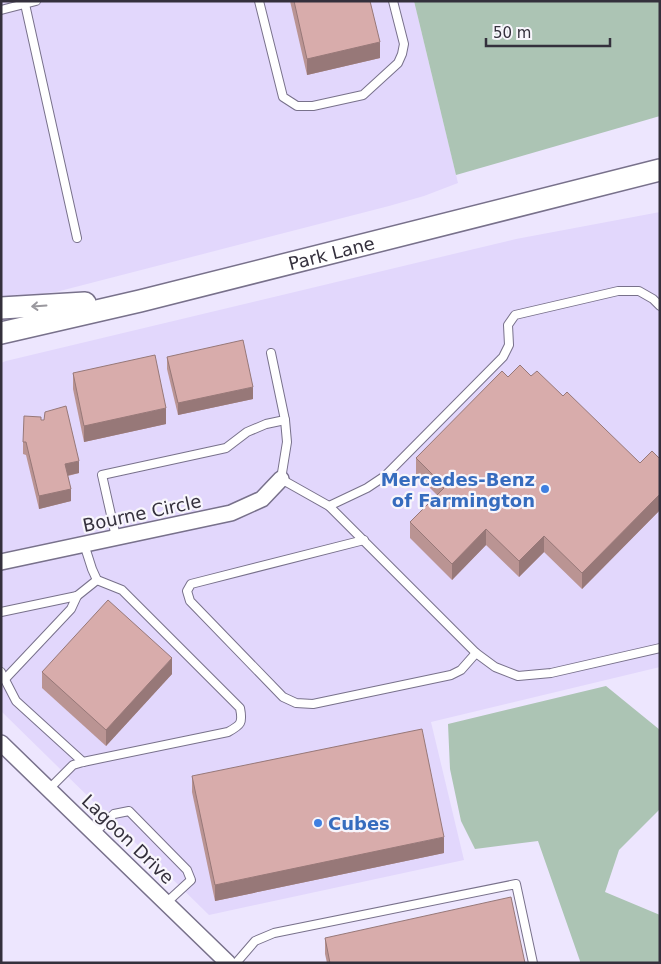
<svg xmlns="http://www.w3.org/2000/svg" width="661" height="964" viewBox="0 0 661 964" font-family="'DejaVu Sans',sans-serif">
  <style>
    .built { fill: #e2d7fc }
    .green { fill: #acc4b4 }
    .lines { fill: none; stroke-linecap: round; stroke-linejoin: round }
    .lane-casing { stroke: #78718b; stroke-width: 10 }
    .street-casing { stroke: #78718b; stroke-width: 18 }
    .secondary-casing { stroke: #78718b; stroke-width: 24 }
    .lane { stroke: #fff; stroke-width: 8 }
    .street { stroke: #fff; stroke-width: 15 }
    .secondary { stroke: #fff; stroke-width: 21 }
    .wall { fill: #ba9493 }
    .shaded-wall { fill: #977878 }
    .building { fill: #d8acab; stroke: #977878 }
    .oneway { stroke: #9a989e }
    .shop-dot { fill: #3f7fe0; stroke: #f8f6fc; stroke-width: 2 }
    .labels { text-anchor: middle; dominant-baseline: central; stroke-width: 4.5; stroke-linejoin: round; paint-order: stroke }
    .street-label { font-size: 18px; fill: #34303c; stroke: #f8f6fc }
    .shop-label { font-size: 18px; font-weight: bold; fill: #366cbe; stroke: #f8f6fc; text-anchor: end }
  </style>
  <rect width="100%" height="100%" fill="#ede6fe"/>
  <g class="built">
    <polygon points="1,1 414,1 458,183 424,196 389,206 56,292 23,296 1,296"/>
    <polygon points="660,212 660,667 431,722 464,860 209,915 1,711 1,363 6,361 516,239"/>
  </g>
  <g class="green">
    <polygon points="414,1 660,1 660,116 456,175"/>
    <polygon points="606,686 660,730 660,809 619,850 605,892 660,915 660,963 580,963 580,961 538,841 475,849 461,821 450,769 448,724"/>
  </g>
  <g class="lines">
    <defs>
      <g id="lane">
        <polyline points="259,1 283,97 297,106 313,106 363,95 398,63 402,54 404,44 393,1"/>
        <polyline points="25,4 77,238"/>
        <polyline points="1,10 36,1"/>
        <polyline points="271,353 285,420 287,442 281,479 329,506 476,653 495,667 518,676 551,673 660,648"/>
        <polyline points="329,506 367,488 385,476 503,357 509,345 508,325 515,315 618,291 639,291 653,299 660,306"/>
        <polyline points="116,537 102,475 226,448 247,432 266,424 285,420"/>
        <polyline points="364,540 191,584 187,591 190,601 283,697 296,703 313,704 451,675 461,670 476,653"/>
        <polyline points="1,612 77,596 97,580"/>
        <polyline points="1,672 16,701 83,762"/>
        <polyline points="5,679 71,609 77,596"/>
        <path d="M49,789L73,765L83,762L228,732C241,725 243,723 240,708L122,590L97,580L92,569L84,544"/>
        <polyline points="94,833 114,814 129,811 187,870 191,880 166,903"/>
        <polyline points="236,963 255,941 274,933 516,884 533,963"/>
      </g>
      <g id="street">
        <polyline points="1,562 231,513 262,499 281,479"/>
        <polyline points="1,743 228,963"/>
      </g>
      <g id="secondary">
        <polyline points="1,308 85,303"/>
        <path id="s1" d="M1,333L140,301L660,170"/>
      </g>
    </defs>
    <use href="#lane" class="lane-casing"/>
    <use href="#street" class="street-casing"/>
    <use href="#secondary" class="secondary-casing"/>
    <use href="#lane" class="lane"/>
    <use href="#street" class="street"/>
    <use href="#secondary" class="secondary"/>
  </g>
  <g class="wall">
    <polygon points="290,1 370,1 380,58 307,75"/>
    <polygon points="167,357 253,399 178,415 167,369"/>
    <polygon points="73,373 166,424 84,442 73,389"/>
    <polygon points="531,376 563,396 640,463 660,459 660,510 582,589 544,552 519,577 486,545 452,580 410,538 410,522 437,495 416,474 416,458 508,377"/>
    <polygon points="41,420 79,473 68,476 71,501 39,509 26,455 23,454 23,442"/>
    <polygon points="42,672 172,674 106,746 42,688"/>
    <polygon points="192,776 444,853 215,901 192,792"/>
    <polygon points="325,938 525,963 327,963 325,954"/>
  </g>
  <g class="shaded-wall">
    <polygon points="380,42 380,58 307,75 307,59"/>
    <polygon points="253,387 253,399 178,415 178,403"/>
    <polygon points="166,408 166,424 84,442 84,426"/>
    <polygon points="79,461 79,473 65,476 65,464"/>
    <polygon points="71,489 71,501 39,509 39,496"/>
    <polygon points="660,494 660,510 582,589 582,573"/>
    <polygon points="486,529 486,545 452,580 452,564"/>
    <polygon points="544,536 544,552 519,577 519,561"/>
    <polygon points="172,658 172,674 106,746 106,730"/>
    <polygon points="444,837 444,853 215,901 215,885"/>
  </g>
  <g class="building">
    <polygon points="294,1 370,1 380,42 307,59"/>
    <polygon points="243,340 253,387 178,403 167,357"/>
    <polygon points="155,355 166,408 84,426 73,373"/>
    <polygon points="520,365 531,376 537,371 563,396 567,392 640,463 652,451 660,459 660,494 582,573 544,536 519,561 486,529 452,564 410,522 444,488 439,484 441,483 416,458 502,371 508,377"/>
    <polygon points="66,406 79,461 65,464 71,489 39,496 26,442 23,442 24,416 41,417 41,420 44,420 45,412"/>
    <polygon points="108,600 172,658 106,730 42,672"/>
    <polygon points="422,729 444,837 215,885 192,776"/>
    <polygon points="511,897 525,963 330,963 325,938"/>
  </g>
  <defs><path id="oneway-shaft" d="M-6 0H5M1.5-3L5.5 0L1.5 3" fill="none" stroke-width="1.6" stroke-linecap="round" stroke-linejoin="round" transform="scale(1.25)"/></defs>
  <use class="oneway" href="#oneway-shaft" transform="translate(39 306) rotate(176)"/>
  <g class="shop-dot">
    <circle cx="545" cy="489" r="5"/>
    <circle cx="318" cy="823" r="5"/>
  </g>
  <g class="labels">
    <g class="street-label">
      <text stroke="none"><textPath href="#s1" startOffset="340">Park Lane</textPath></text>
      <text transform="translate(142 513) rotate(-12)">Bourne Circle</text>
      <text transform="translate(128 839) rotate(44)">Lagoon Drive</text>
    </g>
    <g class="shop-label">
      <text x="535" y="479">Mercedes-Benz<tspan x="535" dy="21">of Farmington</tspan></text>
      <text x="328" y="823" text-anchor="start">Cubes</text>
    </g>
  </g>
  <rect width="661" height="964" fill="none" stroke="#34303c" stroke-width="5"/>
  <path d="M486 38v8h124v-8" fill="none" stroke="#34303c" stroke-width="2.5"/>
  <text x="493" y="38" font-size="15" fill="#34303c" stroke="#f8f6fc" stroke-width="4" paint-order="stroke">50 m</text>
</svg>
